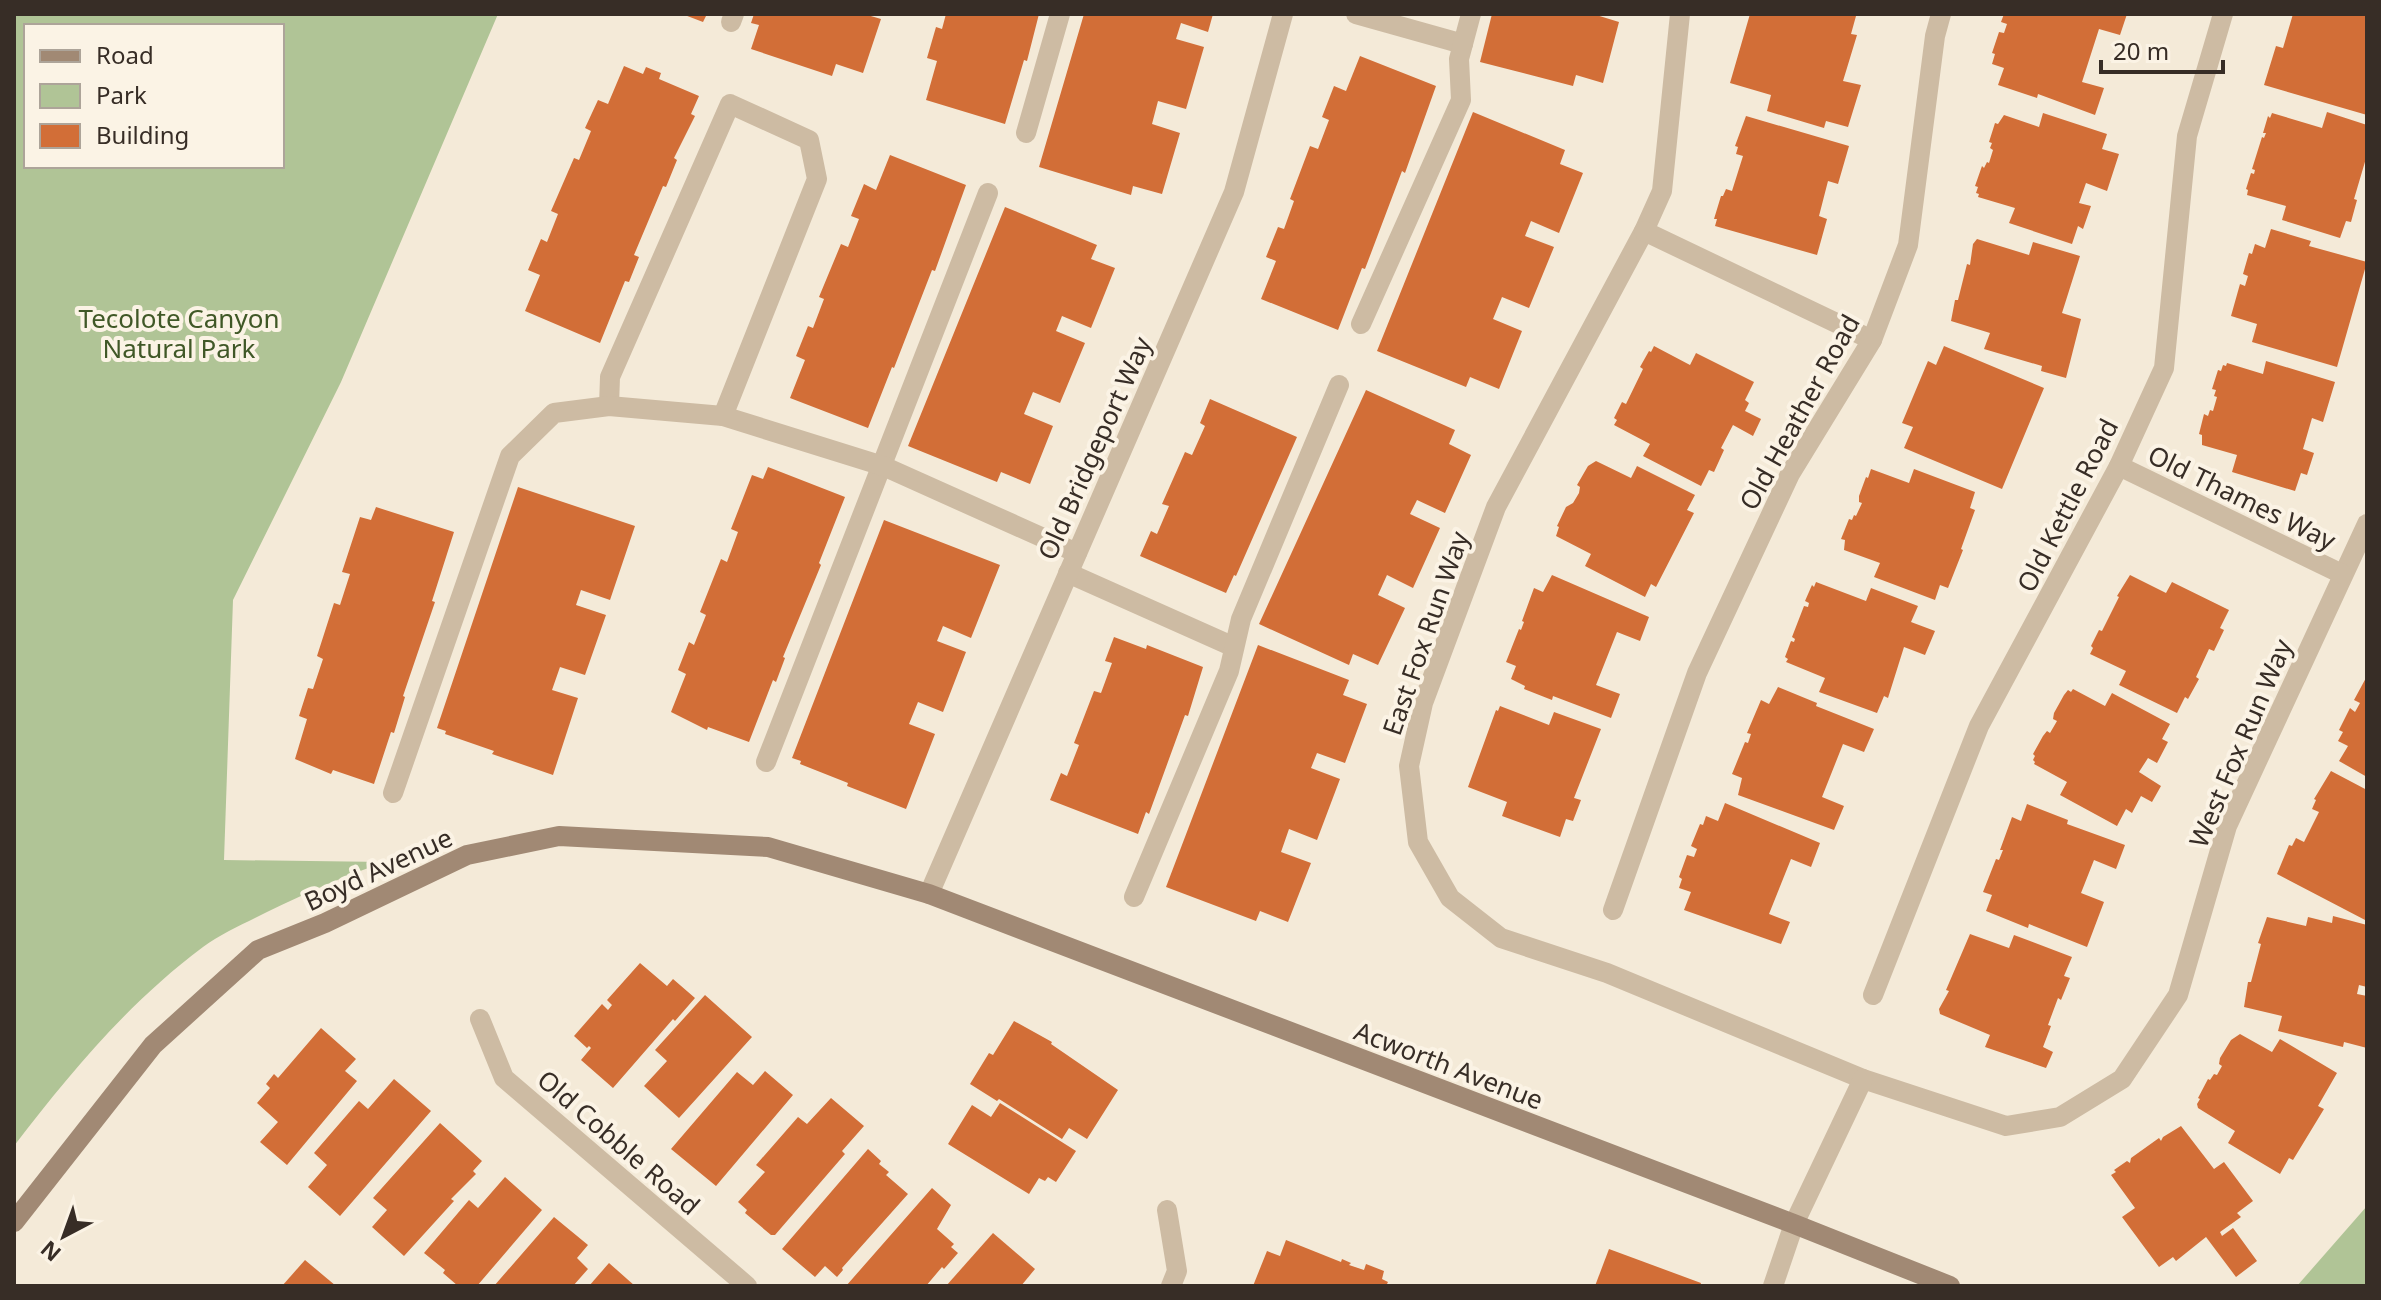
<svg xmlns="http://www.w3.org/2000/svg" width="2381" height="1300" viewBox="0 0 2381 1300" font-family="'Noto Sans',sans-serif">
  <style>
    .green { fill: #b0c496; fill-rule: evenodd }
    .building { fill: #d26e37 }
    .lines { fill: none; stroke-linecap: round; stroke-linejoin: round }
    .lane { stroke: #cdbba3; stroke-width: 20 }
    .street { stroke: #cdbba3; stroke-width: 20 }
    .secondary { stroke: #a18974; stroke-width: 20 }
    .labels { text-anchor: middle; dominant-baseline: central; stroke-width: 8; stroke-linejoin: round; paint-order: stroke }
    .park-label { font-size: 26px; fill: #405827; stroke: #fbf3e5 }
    .street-label { font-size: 26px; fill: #372d26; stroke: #fbf3e5 }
  </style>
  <rect width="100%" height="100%" fill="#f4ead8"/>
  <g class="green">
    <path d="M14,14H498L341,382L233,600L224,860L385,862C344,876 306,893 267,912C245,923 222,933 203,947C128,1003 70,1073 14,1146ZM26,26H282V166H26Z"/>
    <polygon points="2367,1205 2367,1286 2297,1286 2367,1206"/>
  </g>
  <g class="building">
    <polygon points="682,14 707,14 703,22"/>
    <polygon points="754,14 864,14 881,19 863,73 836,64 832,76 751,49 759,25 751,23"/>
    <polygon points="946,14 1039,14 1027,61 1024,60 1005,124 926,100 937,61 927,58 936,27 942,29"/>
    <polygon points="1084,14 1213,14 1208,32 1181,23 1176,39 1204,47 1186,109 1158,101 1152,124 1180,133 1162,194 1133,186 1131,195 1039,167"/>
    <polygon points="1492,14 1593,14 1619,22 1603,83 1576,75 1573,86 1480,62"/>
    <polygon points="1750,14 1856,16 1851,34 1857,35 1843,81 1861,85 1848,127 1826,121 1824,128 1767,111 1771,95 1730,83"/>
    <polygon points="2004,14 2127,14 2120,35 2099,29 2082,82 2104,88 2095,115 2038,94 2037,98 1998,85 2004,68 1992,64 1995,54 1992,53 1999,32 2004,33 2007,24 2001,22"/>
    <polygon points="2293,14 2367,14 2367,115 2264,85 2276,46 2283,48"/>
    <polygon points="1360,56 1436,86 1405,173 1402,171 1365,269 1362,268 1338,330 1261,299 1276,261 1266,257 1278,227 1284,229 1294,201 1290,199 1310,146 1318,149 1329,120 1322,117 1334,86 1346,91"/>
    <polygon points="624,66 643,74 646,67 661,73 659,79 699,96 691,114 695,116 674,158 677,160 666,187 663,186 634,255 639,257 629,282 625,281 600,343 525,311 540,275 528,270 541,239 547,242 558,214 551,211 574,158 579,160 591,131 585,128 598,100 608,104"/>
    <polygon points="1473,112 1565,150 1560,164 1583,173 1559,233 1531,221 1525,236 1554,247 1529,308 1502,297 1493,319 1522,331 1499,389 1470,377 1466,387 1377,351"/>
    <polygon points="2327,112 2367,125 2367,155 2354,199 2357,200 2351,222 2346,221 2340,238 2282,220 2286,206 2247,195 2248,190 2246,189 2251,173 2254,174 2255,170 2252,169 2262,137 2264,138 2266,133 2263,133 2268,116 2270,118 2272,113 2322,128"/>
    <polygon points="2043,113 2107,134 2102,149 2119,154 2107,191 2086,183 2079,203 2091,206 2083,229 2078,226 2072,244 2009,223 2015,208 1978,197 1979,194 1976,193 1978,187 1975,186 1982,166 1984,168 1987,162 1989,163 1993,150 1990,148 1992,143 1989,142 1995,123 1998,124 2004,115 2039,127"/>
    <polygon points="1746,116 1849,146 1838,184 1828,181 1819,216 1827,219 1817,255 1715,226 1717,219 1714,219 1721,196 1723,196 1726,189 1732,191 1743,156 1736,154 1738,147 1735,146"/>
    <polygon points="890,155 966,185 935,271 932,270 894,368 892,367 868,428 790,398 805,360 796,356 808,326 813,328 824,299 819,297 841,244 848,247 859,219 851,216 864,184 876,190"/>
    <polygon points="1005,207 1097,245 1091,259 1115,268 1091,328 1062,316 1056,331 1085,343 1060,403 1033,392 1024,414 1053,426 1030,484 1001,472 997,482 908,446"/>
    <polygon points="2271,229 2311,241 2309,246 2367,262 2337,367 2252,342 2257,324 2231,316 2240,284 2245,286 2248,276 2243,274 2249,253 2252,254 2255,244 2265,248"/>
    <polygon points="1977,239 2029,255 2033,242 2080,256 2062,313 2081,319 2066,378 2041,371 2042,366 1984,349 1990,333 1951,321 1955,300 1958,300 1967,264 1970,265 1973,244"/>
    <polygon points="1654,346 1690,365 1696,353 1754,382 1745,400 1749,403 1745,411 1761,419 1753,436 1733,425 1721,448 1724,450 1714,472 1709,470 1701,486 1643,456 1650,444 1614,425 1617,420 1614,418 1622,402 1626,404 1643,369 1640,367 1649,351 1651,352"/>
    <polygon points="1944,346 2044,388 2002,489 1904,448 1913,427 1902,423 1928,361 1936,365"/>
    <polygon points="2266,361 2335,382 2323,422 2312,418 2303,449 2314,453 2307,475 2301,473 2295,491 2232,472 2237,455 2202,445 2202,435 2199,434 2204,414 2208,416 2210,410 2213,411 2217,397 2214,396 2216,390 2212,389 2218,370 2221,371 2223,365 2226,366 2227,363 2263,374"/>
    <polygon points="1366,390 1455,430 1449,444 1471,455 1445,513 1417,500 1410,514 1440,528 1413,588 1387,575 1378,595 1405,608 1378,665 1353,654 1349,665 1259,624"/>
    <polygon points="1210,399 1297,437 1236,576 1234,575 1226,593 1140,556 1151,531 1157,534 1169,506 1162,504 1185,452 1192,455 1205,426 1200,423"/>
    <polygon points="1596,461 1631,478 1637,466 1695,495 1687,510 1694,513 1656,587 1651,584 1645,597 1585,566 1591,554 1556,536 1559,527 1557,526 1566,507 1573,503 1579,493 1580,487 1577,485 1588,466"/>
    <polygon points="768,467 845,497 819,563 821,565 783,657 785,658 776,682 773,680 749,742 708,727 707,730 671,712 686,674 678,670 689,642 694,645 706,615 700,612 721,559 727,562 738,532 731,529 752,475 763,479"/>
    <polygon points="1871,469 1909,483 1914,469 1975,492 1970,508 1975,510 1961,549 1963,550 1948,588 1940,585 1935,600 1874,577 1880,563 1844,550 1845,540 1841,539 1849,519 1852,520 1854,515 1856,516 1862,503 1859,502 1859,496 1866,477 1868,478"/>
    <polygon points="518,487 635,526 610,600 581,590 576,605 606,615 585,675 560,667 552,690 578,698 553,775 492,754 494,751 445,734 446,731 437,728"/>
    <polygon points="376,507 454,532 432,601 435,602 403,696 405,697 394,733 391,732 374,784 333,770 331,774 295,759 307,719 299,716 308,688 313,689 323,659 317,656 334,603 340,605 350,574 342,572 360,517 371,520"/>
    <polygon points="884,520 1000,565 971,638 943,626 937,641 966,652 943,712 918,702 909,724 935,734 906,809 847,786 848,783 800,764 801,761 792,758"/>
    <polygon points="1552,575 1649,617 1640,641 1617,632 1596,685 1620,694 1611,718 1553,696 1552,700 1524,689 1525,686 1511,679 1516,666 1506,662 1519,629 1521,630 1524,622 1522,621 1534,588 1543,592"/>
    <polygon points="2130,575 2166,593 2172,582 2229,610 2220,628 2224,630 2214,651 2209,649 2196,677 2199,679 2188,699 2185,697 2177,713 2119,685 2126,671 2090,654 2093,648 2091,646 2099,630 2102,631 2119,597 2117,596"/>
    <polygon points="1816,582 1866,601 1871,588 1918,606 1911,622 1935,631 1925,655 1904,647 1888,698 1884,696 1877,713 1819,692 1825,678 1786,662 1788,659 1785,657 1791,641 1794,642 1795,639 1792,637 1804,606 1808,607 1809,603 1805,601 1812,585 1814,587"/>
    <polygon points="1114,637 1146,649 1147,645 1203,667 1188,716 1185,715 1149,814 1146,812 1138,834 1050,800 1061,773 1067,776 1079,745 1074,743 1094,691 1101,693 1112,663 1105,661"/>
    <polygon points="1258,645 1349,680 1343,695 1367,704 1345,763 1317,753 1311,768 1340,779 1317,840 1289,829 1281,852 1311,863 1288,922 1260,911 1256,921 1166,887"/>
    <polygon points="2367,676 2367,777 2339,761 2348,746 2338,741 2343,732 2339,730 2350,708 2355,712 2360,703 2354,700"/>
    <polygon points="1778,687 1817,703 1816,706 1874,729 1864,752 1843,744 1822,797 1844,806 1834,830 1738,795 1742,778 1732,774 1745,742 1748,743 1751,734 1747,733 1761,700 1769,704"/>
    <polygon points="2073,689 2105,706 2112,693 2170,724 2162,739 2168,742 2157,763 2148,758 2139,772 2161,786 2152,802 2141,796 2132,813 2126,809 2117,826 2060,795 2067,782 2034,764 2035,762 2033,760 2035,756 2033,754 2043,736 2047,731 2050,733 2057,721 2053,719 2054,713 2064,695 2068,690 2071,692"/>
    <polygon points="1500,706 1549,725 1554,712 1601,729 1574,798 1581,800 1573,821 1566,819 1560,837 1502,816 1507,802 1468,787 1496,710 1498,711"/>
    <polygon points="2331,771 2367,790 2367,921 2277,874 2289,845 2292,846 2296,838 2304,842 2319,812 2312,809 2316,800 2314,799"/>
    <polygon points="1725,803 1820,843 1811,867 1791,859 1769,914 1790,922 1781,944 1684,910 1691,892 1679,888 1682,879 1679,877 1687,855 1694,857 1697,849 1691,846 1700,824 1703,825 1706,816 1718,821"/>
    <polygon points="2027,804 2068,820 2067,824 2125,845 2116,869 2094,860 2081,893 2104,902 2087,947 2029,924 2028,928 1986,911 1992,895 1983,892 1996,859 1999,860 2003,850 2000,850 2012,817 2021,821"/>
    <polygon points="2333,916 2367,925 2367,987 2359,985 2357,994 2367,996 2367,1048 2344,1042 2343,1047 2278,1031 2282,1016 2244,1007 2248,982 2251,982 2261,944 2258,943 2267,917 2306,926 2308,917 2332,923"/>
    <polygon points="1970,934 2009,948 2014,935 2072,957 2064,976 2070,978 2061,1000 2058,998 2048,1025 2051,1026 2043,1047 2053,1052 2046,1068 1985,1047 1990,1035 1940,1014 1939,1009 1949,991 1946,990"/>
    <polygon points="640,963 667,986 673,979 695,998 675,1021 673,1019 613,1088 581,1060 591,1048 589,1046 587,1048 574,1036 602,1004 608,1010 612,1005 607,1000"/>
    <polygon points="705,995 752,1037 679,1118 644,1086 667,1061 655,1050"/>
    <polygon points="1014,1021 1052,1042 1051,1044 1118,1090 1087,1139 1069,1128 1062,1139 999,1099 997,1101 970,1084 989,1053 993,1055"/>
    <polygon points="321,1028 356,1059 345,1071 357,1081 287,1165 260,1142 278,1122 257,1103 270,1088 266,1084 274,1074 278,1078"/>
    <polygon points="2240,1034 2272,1052 2280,1039 2337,1073 2318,1106 2324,1109 2293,1160 2289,1158 2280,1174 2228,1143 2235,1131 2198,1108 2197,1104 2200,1099 2198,1098 2208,1079 2210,1080 2214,1074 2217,1075 2222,1066 2219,1064 2220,1058 2231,1040"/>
    <polygon points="765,1071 793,1095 716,1186 671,1149 737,1072 753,1085"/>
    <polygon points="394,1079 431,1111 340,1216 308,1187 327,1165 314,1153 359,1101 368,1109"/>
    <polygon points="831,1098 864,1126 842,1151 845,1154 775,1235 771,1235 745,1213 747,1210 738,1202 765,1172 756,1165 798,1117 807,1124"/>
    <polygon points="1000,1103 1076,1151 1056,1182 1048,1177 1045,1181 1039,1178 1029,1194 948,1144 972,1105 991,1117"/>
    <polygon points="440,1123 482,1161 473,1171 476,1174 451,1199 454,1201 404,1256 372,1227 387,1210 373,1198"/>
    <polygon points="2181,1126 2214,1169 2224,1162 2253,1201 2237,1213 2241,1217 2220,1232 2222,1236 2233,1228 2257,1261 2236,1277 2206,1237 2176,1261 2173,1257 2159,1267 2122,1217 2135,1208 2111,1175 2116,1172 2114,1170 2127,1161 2130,1163 2131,1158 2159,1138 2161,1141 2163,1137"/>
    <polygon points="868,1149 881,1161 879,1164 889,1172 886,1175 908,1194 842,1268 843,1270 837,1277 825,1266 815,1277 782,1249"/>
    <polygon points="505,1177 542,1210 477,1286 458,1286 443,1273 445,1270 424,1253 469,1200 478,1208"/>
    <polygon points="932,1188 951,1205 937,1229 954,1244 951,1247 958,1253 944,1269 942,1267 926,1286 846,1286"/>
    <polygon points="554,1217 588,1245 577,1258 588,1269 573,1286 494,1286"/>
    <polygon points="993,1233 1035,1269 1021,1286 946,1286"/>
    <polygon points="1286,1240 1341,1262 1342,1259 1351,1263 1349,1265 1364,1270 1366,1264 1384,1271 1382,1279 1388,1282 1386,1286 1253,1286 1267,1251 1280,1256"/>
    <polygon points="1609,1249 1701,1283 1700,1286 1595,1286"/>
    <polygon points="305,1260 336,1286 282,1286"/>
    <polygon points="609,1263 635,1286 589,1286"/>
  </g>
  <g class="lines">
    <g class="lane">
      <polyline points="1356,14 1463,44"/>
      <polyline points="731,22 734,14"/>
      <polyline points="1026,133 1060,14"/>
      <polyline points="1361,324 1461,100 1459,59 1471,14"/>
      <polyline points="609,406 610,377 730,104 809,140 817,179 723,416"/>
      <polyline points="1068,573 1234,647"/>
      <polyline points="766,762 988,193"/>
      <polyline points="393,793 510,456 554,413 609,406 723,416 883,466 1077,553"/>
      <polyline points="1134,897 1229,671 1241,619 1339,385"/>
    </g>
    <g class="street">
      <polyline points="1680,14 1662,191 1644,231 1496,507 1423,703 1409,766 1418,842 1450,898 1501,938 1607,973 1863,1079 2006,1126 2060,1117 2122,1079 2178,995 2227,826 2367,524"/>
      <polyline points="1644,231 1872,340"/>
      <polyline points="2119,466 2342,574"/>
      <polyline points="929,894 1234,192 1283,14"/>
      <polyline points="1613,910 1697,673 1790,474 1872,340 1908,245 1935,36 1941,14"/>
      <polyline points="1873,995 1979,726 2119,466 2164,368 2187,136 2223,14"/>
      <polyline points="480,1019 504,1078 747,1286"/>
      <polyline points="1167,1210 1177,1271 1171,1286"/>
      <polyline points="1773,1286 1794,1224 1863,1079"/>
    </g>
    <polyline class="secondary" points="14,1222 153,1045 258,950 325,923 467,855 559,836 768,847 929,894 1794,1224 1950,1286"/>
  </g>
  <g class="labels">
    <g class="park-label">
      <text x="179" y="318">Tecolote Canyon<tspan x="179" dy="30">Natural Park</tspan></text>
    </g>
    <g class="street-label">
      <text transform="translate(1799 412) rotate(-61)">Old Heather Road</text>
      <text transform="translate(1094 448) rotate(-66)">Old Bridgeport Way</text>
      <text transform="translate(2242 497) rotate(26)">Old Thames Way</text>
      <text transform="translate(2067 505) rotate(-63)">Old Kettle Road</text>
      <text transform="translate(1425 633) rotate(-71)">East Fox Run Way</text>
      <text transform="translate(2240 743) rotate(-67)">West Fox Run Way</text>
      <text transform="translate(378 869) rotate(-25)">Boyd Avenue</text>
      <text transform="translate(1449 1065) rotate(21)">Acworth Avenue</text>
      <text transform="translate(619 1142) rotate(41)">Old Cobble Road</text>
    </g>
  </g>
  <rect width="2381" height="1300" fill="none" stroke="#372d26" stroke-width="32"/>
  <rect x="24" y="24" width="260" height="144" fill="#fbf3e5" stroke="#ada499" stroke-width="2"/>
  <rect x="40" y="50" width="40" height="12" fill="#a18974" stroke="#ada499" stroke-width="2"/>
  <text x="96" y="64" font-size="24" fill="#372d26">Road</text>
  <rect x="40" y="84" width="40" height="24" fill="#b0c496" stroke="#ada499" stroke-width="2"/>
  <text x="96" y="104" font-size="24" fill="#372d26">Park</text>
  <rect x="40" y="124" width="40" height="24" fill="#d26e37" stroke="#ada499" stroke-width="2"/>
  <text x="96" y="144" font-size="24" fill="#372d26">Building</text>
  <g transform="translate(64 1236) rotate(221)" stroke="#fbf3e5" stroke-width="6" paint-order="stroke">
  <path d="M0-6L14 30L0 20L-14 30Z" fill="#372d26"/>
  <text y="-12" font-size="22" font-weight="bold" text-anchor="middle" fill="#372d26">N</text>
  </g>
  <path d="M2101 60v12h122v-12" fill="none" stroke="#372d26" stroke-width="4"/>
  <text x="2113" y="60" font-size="24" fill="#372d26" stroke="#fbf3e5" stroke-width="6" paint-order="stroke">20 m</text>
</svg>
